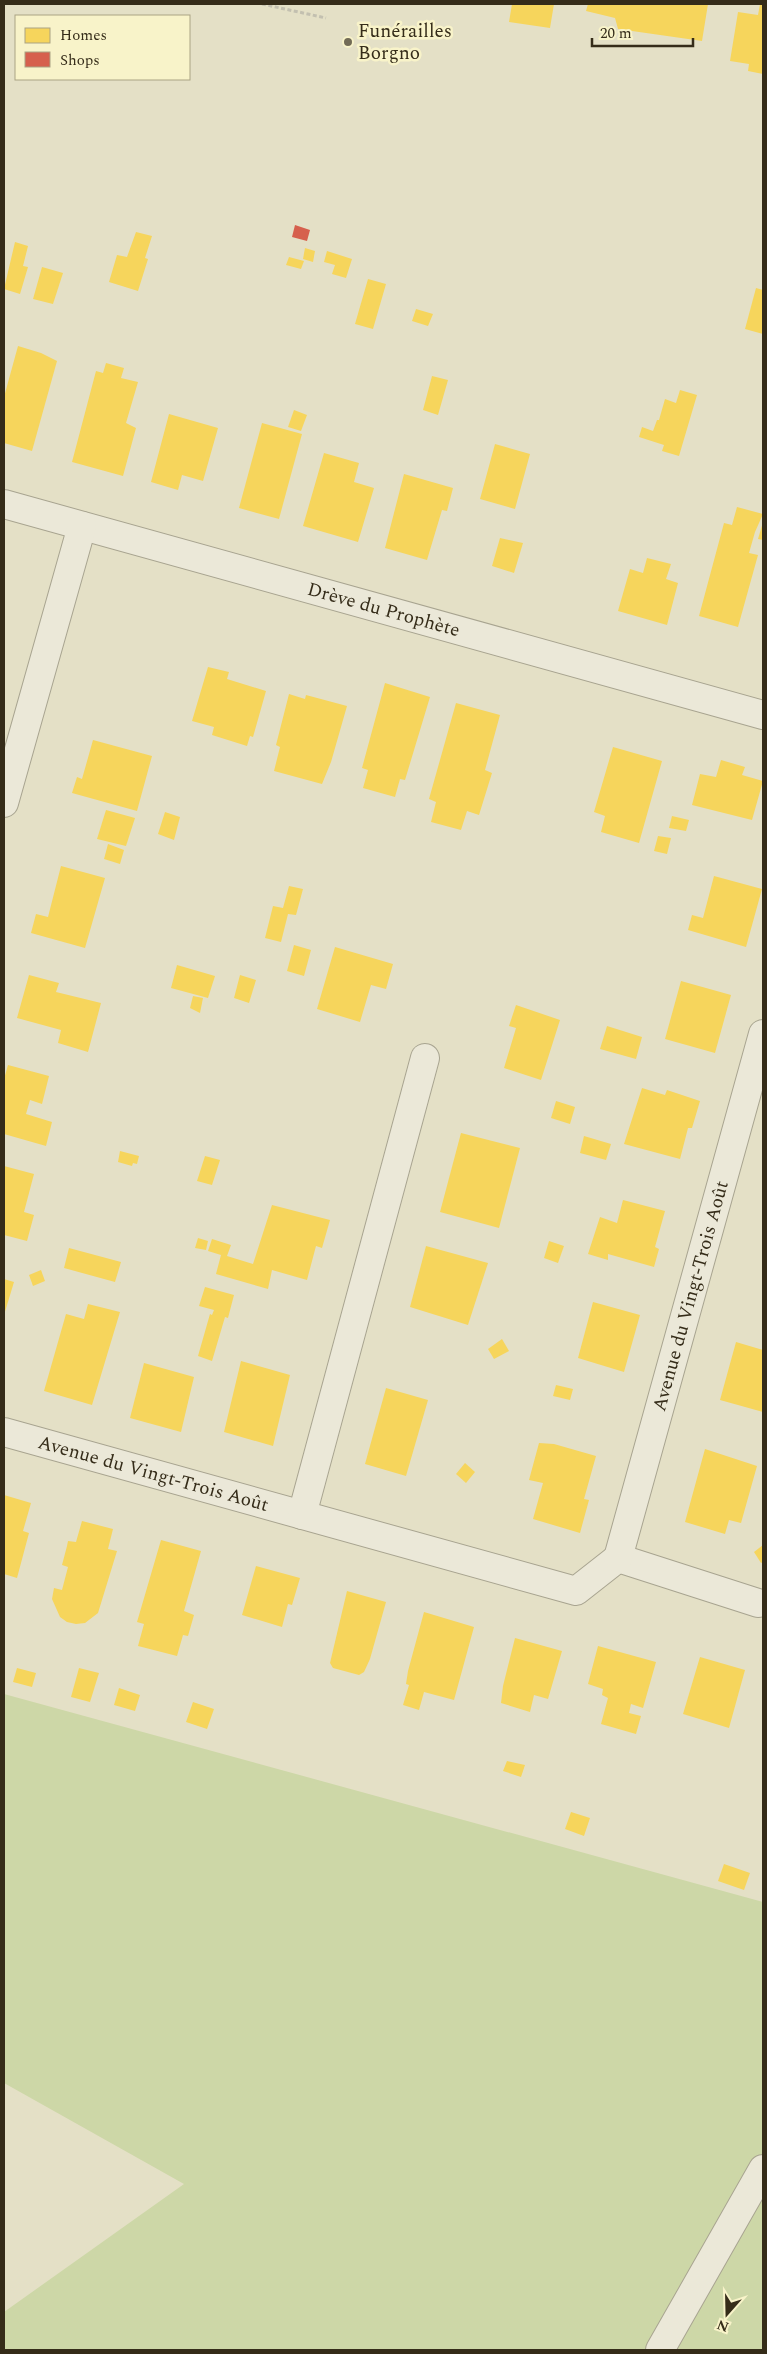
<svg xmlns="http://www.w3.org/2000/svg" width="767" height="2354" viewBox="0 0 767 2354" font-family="Spectral,serif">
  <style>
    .green { fill: #cdd7a7 }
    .homes { fill: #f6d55c }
    .shops { fill: #d6604d }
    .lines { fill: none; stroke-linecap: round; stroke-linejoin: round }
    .minor-casing { stroke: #a8a490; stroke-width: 30 }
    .path { stroke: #c3c0b0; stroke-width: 3; stroke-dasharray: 4 2.5; stroke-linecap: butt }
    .minor { stroke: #ebe8d8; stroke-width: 28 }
    .poi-dot { fill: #726b56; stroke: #f8f3c9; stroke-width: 2 }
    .labels { text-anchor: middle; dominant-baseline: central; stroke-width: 5; stroke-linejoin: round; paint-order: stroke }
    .poi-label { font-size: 19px; fill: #352c19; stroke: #f8f3c9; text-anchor: start }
    .street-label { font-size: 19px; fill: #352c19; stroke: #f8f3c9 }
  </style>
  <rect width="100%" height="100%" fill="#e4e0c6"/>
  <polygon class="green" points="4,1694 763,1902 763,2350 4,2350 4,2312 184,2184 4,2083"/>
  <g class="homes">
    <polygon points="512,4 554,4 550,28 509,22"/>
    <polygon points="588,4 708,4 702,41 618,29 615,18 586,11"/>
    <polygon points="760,4 763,4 763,74 748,71 749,64 730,61 738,12 758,15"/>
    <polygon points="136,232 152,236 145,258 148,259 138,291 109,282 117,255 127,257"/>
    <polygon points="15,242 28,246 23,266 28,267 20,294 4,289"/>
    <polygon points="305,248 315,251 313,262 303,259"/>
    <polygon points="327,251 352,259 346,278 332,274 335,265 324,262"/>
    <polygon points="289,257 304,261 301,269 286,265"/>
    <polygon points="42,267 63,273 53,304 33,299"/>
    <polygon points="368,279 386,284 373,329 355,324"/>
    <polygon points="756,288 763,290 763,334 745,329"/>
    <polygon points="416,309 433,314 428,326 412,321"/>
    <polygon points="18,346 41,353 57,361 32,451 4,443 4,397"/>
    <polygon points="106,363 124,368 121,378 138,382 126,423 136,428 123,476 72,462 96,371 103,373"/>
    <polygon points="432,376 448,380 438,415 423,410"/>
    <polygon points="680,390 697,395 679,456 662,451 664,445 639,437 642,427 653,431 657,420 659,420 665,399 676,403"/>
    <polygon points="294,410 307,415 301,431 288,427"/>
    <polygon points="169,414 218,428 203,481 182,475 178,490 151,482"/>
    <polygon points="262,423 302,434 279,519 239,508"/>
    <polygon points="495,444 530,454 515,509 480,499"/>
    <polygon points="324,453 359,463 354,482 374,488 358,542 303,526"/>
    <polygon points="404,474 453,488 447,511 442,510 427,560 385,548"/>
    <polygon points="737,507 763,514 755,532 749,553 758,555 738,627 699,616 724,523 732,525"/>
    <polygon points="763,522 763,540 758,539"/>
    <polygon points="500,538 523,543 514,573 492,566"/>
    <polygon points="647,558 671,564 666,579 678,583 667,625 618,611 630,569 643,573"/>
    <polygon points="208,667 229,672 227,679 266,691 253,737 250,736 247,746 212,735 214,727 192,721"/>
    <polygon points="385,683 430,697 405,780 400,779 395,797 363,788 368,770 362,768"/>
    <polygon points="289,694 305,699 306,695 347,706 331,762 322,784 274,771 280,747 276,745"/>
    <polygon points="456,703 500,715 485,770 492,773 479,815 467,811 461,830 431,822 436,802 429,799"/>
    <polygon points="93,740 152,756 137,811 72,793 77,777 82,779"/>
    <polygon points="613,747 662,761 639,843 601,832 605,816 594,812"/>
    <polygon points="721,760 745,767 742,775 763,781 752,820 692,805 700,774 716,777"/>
    <polygon points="106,810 135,818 126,846 97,839"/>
    <polygon points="165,812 180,817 174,840 158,834"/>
    <polygon points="672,816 689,820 686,831 669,828"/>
    <polygon points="658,836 671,838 667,854 654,851"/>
    <polygon points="108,844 124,850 120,864 104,859"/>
    <polygon points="61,866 105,878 85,948 31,933 36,914 48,917"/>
    <polygon points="714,876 762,889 746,947 688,930 692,915 703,918"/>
    <polygon points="289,886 303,889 296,915 288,914 281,942 265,938 273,906 283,908"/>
    <polygon points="294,945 311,950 304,976 287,971"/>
    <polygon points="335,947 393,964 386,989 371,985 360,1022 317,1009"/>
    <polygon points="177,965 215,976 208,998 171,988"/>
    <polygon points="29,975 59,983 56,992 101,1003 88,1052 58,1043 61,1030 17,1018"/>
    <polygon points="240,975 256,980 249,1003 234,998"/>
    <polygon points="681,981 731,995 715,1053 665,1039"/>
    <polygon points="193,996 203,998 200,1013 190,1008"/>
    <polygon points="516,1005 560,1020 541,1080 504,1068 516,1028 509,1026"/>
    <polygon points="607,1026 642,1037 636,1059 600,1049"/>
    <polygon points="8,1065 49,1076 42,1104 30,1100 26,1114 52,1122 46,1146 4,1134 4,1079"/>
    <polygon points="642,1088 665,1095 667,1090 700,1101 692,1128 688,1128 680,1159 624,1144"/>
    <polygon points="556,1101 575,1107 570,1124 551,1118"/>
    <polygon points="461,1133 520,1148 499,1228 440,1212"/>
    <polygon points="584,1136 611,1144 606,1160 580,1153"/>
    <polygon points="120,1151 139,1156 137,1164 133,1163 132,1166 118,1162"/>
    <polygon points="205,1156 220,1160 212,1185 197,1181"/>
    <polygon points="4,1166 34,1174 24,1212 34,1215 27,1241 4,1235"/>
    <polygon points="623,1200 665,1211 655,1247 659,1249 654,1267 608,1254 608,1260 588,1254 600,1217 617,1223"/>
    <polygon points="272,1205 330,1220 322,1248 316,1246 307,1280 272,1270 268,1289 216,1274 221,1255 208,1251 212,1239 231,1245 227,1256 253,1264"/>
    <polygon points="198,1238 208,1241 206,1250 195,1248"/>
    <polygon points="549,1241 564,1246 558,1263 544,1258"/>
    <polygon points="426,1246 488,1263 468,1325 410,1307"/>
    <polygon points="69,1248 121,1262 115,1282 64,1268"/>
    <polygon points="41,1270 45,1281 33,1286 29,1275"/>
    <polygon points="4,1279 14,1282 4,1315"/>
    <polygon points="205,1287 234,1295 228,1318 225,1317 212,1361 198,1356 210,1314 212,1315 214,1310 199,1306"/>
    <polygon points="593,1302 640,1315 624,1372 578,1358"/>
    <polygon points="88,1304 120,1312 92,1405 44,1391 66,1314 84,1319"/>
    <polygon points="502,1339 509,1351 494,1359 488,1349"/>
    <polygon points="736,1342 763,1350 763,1412 720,1400"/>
    <polygon points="241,1361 290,1375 273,1446 224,1432"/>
    <polygon points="144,1363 194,1377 181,1432 130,1418"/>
    <polygon points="556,1385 573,1389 570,1400 553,1396"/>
    <polygon points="386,1388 428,1400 406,1476 365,1464"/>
    <polygon points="539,1443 554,1444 596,1456 584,1499 589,1500 580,1533 533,1519 543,1483 529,1480"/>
    <polygon points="705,1449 757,1466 741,1523 729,1520 725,1534 685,1522"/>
    <polygon points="465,1463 475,1472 466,1483 456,1474"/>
    <polygon points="4,1495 31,1503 23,1531 29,1533 17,1578 4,1574"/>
    <polygon points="82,1521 113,1529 108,1549 117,1551 98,1613 85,1623 76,1624 67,1622 60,1617 52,1599 54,1588 62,1590 68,1567 62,1565 67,1546 68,1541 76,1542"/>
    <polygon points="161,1540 201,1551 184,1611 194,1615 188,1636 183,1635 177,1656 138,1646 144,1624 137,1622"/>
    <polygon points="763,1545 763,1562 761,1563 754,1552"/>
    <polygon points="256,1566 300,1578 292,1605 288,1604 282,1627 242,1615"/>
    <polygon points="347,1591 386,1602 370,1659 364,1672 359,1675 333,1668 330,1663"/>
    <polygon points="424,1612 474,1627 454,1700 424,1692 419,1710 403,1705 409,1685 406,1684 408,1671"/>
    <polygon points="515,1638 562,1651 548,1699 534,1695 530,1712 501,1703 503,1686"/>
    <polygon points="598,1646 656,1662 643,1708 631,1704 629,1713 641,1716 636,1734 601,1724 608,1698 602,1695 603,1689 588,1684"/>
    <polygon points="700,1657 745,1670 729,1728 683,1714"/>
    <polygon points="17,1668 36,1673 32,1687 13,1682"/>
    <polygon points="79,1668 99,1673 90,1702 71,1697"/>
    <polygon points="119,1688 140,1695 135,1711 114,1705"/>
    <polygon points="193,1702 214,1709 207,1729 186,1722"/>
    <polygon points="507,1761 525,1765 521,1777 503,1771"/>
    <polygon points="571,1812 590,1818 584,1836 565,1829"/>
    <polygon points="724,1864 750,1873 744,1890 718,1881"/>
  </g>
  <polygon class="shops" points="295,225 310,230 307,241 292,237"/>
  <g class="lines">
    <defs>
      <g id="minor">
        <path id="s1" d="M4,504L763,715"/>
        <polyline points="4,803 82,526"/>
        <path id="s2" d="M4,1432L576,1591L618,1558L758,1603"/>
        <polyline points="302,1515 425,1058"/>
        <path id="s3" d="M618,1558L763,1034"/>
        <polyline points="660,2350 763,2169"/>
      </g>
    </defs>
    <use href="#minor" class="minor-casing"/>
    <polyline class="path" points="262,4 326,18"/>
    <use href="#minor" class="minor"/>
  </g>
  <circle class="poi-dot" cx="348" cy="42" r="5"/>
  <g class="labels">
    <g class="poi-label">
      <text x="358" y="31">Funérailles<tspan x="358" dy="22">Borgno</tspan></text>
    </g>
    <g class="street-label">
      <text stroke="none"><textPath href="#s1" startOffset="394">Drève du Prophète</textPath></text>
      <text stroke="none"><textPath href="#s3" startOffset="272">Avenue du Vingt-Trois Août</textPath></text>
      <text stroke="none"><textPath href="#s2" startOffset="155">Avenue du Vingt-Trois Août</textPath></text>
    </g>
  </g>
  <rect width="767" height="2354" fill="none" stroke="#352c19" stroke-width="10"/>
  <rect x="15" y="15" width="175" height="65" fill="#f8f3c9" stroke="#aaa383"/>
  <rect x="25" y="28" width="25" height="15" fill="#f6d55c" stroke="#aaa383"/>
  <text x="60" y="40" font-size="15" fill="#352c19">Homes</text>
  <rect x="25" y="52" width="25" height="15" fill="#d6604d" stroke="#aaa383"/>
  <text x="60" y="65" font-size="15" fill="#352c19">Shops</text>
  <g transform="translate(727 2314) rotate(200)" stroke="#f8f3c9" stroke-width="4" paint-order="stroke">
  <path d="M0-4L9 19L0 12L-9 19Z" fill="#352c19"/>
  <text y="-8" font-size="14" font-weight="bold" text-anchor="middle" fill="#352c19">N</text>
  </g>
  <path d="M592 38v8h101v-8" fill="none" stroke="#352c19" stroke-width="2.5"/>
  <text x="600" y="38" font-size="15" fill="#352c19" stroke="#f8f3c9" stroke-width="4" paint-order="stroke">20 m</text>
</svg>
